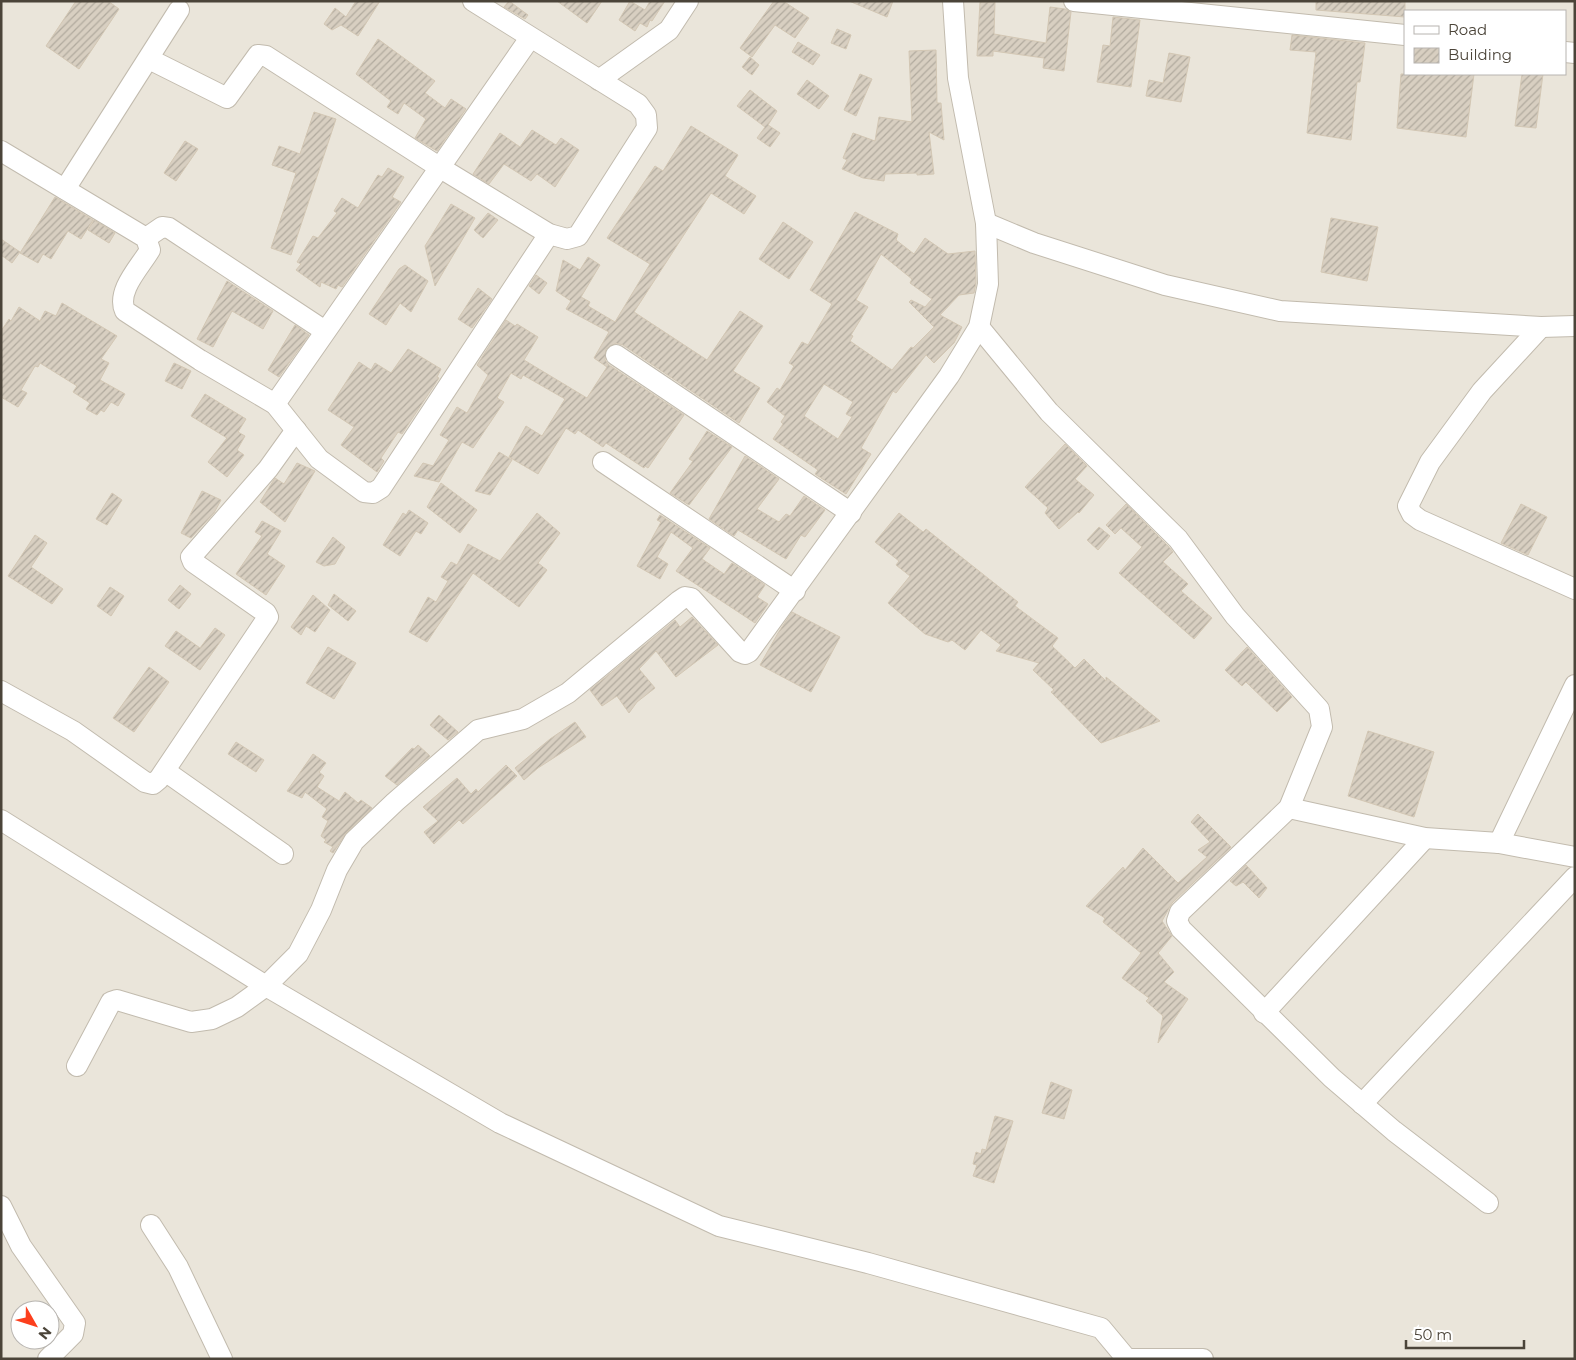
<svg xmlns="http://www.w3.org/2000/svg" width="1576" height="1360" viewBox="0 0 1576 1360" font-family="Montserrat,sans-serif">
  <style>
    .residential { fill: #eae5da; fill-rule: evenodd }
    .building { fill: url(#building-hatch); stroke: #d3c7b4; fill-rule: evenodd }
    .lines { fill: none; stroke-linecap: round; stroke-linejoin: round }
    .minor-casing { stroke: #c2bbae; stroke-width: 22 }
    .minor { stroke: #fff; stroke-width: 20 }
  </style>
  <defs>
    <pattern id="building-hatch" width="6" height="6" patternUnits="userSpaceOnUse" patternTransform="scale(1.25)"><rect width="6" height="6" fill="#d8cfc1"/><path d="M-1 1l2-2M0 6l6-6M5 7l2-2" fill="none" stroke="#b1aa9e"/></pattern>
  </defs>
  <rect width="100%" height="100%" fill="#f6f3ec"/>
  <path class="residential" d="M1,1H1575V1359H1ZM1405,11H1565V74H1405ZM20,1310H50V1340H20Z"/>
  <g class="building">
    <polygon points="76,1 108,1 119,9 79,69 46,46"/>
    <polygon points="356,1 380,1 358,36 341,25 332,30 324,24 335,8 346,17"/>
    <polygon points="509,1 528,15 525,19 504,7"/>
    <polygon points="557,1 602,1 587,23"/>
    <polygon points="630,1 645,10 650,1 665,1 652,21 650,20 647,27 640,23 635,31 619,20"/>
    <polygon points="774,1 783,1 809,18 795,38 775,25 752,57 740,48"/>
    <polygon points="849,1 893,1 887,17"/>
    <polygon points="1316,1 1405,1 1405,17 1316,10"/>
    <polygon points="980,2 995,2 994,34 1046,43 1050,7 1065,9 1071,12 1064,71 1043,68 1044,58 993,51 993,56 977,56"/>
    <polygon points="1113,17 1140,20 1131,87 1097,82 1103,45 1110,46"/>
    <polygon points="837,29 851,35 846,49 831,43"/>
    <polygon points="1292,35 1365,43 1360,82 1357,82 1351,140 1307,133 1316,52 1290,50"/>
    <polygon points="378,39 435,81 425,93 445,108 451,99 466,109 437,151 415,138 426,119 404,103 398,114 387,107 391,101 356,74"/>
    <polygon points="798,42 820,55 813,65 792,52"/>
    <polygon points="936,50 937,103 941,103 944,140 929,132 934,174 917,175 917,173 885,174 884,181 863,178 842,169 847,160 843,158 853,133 875,141 879,117 912,122 909,51"/>
    <polygon points="1169,53 1190,57 1181,102 1146,96 1149,80 1163,83"/>
    <polygon points="750,57 759,65 752,75 742,67"/>
    <polygon points="860,74 872,79 856,116 844,110"/>
    <polygon points="1401,74 1474,74 1466,137 1397,128"/>
    <polygon points="1522,74 1543,74 1536,128 1515,126"/>
    <polygon points="807,80 829,96 819,109 797,94"/>
    <polygon points="750,90 777,111 768,125 780,133 770,147 757,138 765,127 737,106"/>
    <polygon points="314,112 336,119 291,255 271,248 296,173 272,165 279,146 300,154"/>
    <polygon points="691,126 738,155 725,176 756,196 744,214 711,193 634,312 707,360 740,311 763,326 733,371 760,388 739,423 623,345 616,343 606,349 605,360 609,365 684,415 648,468 645,466 644,468 606,443 603,447 578,430 575,434 566,428 538,474 509,457 526,426 542,436 565,399 523,375 521,379 511,373 497,398 504,402 473,448 462,442 439,482 414,476 423,463 433,466 449,440 440,435 457,407 467,413 488,375 477,365 506,320 515,326 517,324 538,337 524,360 587,398 607,367 594,358 609,332 566,309 571,301 556,291 563,260 580,270 588,257 600,265 581,297 590,302 588,306 615,322 650,264 607,238 655,166 663,171"/>
    <polygon points="532,130 556,145 561,138 579,150 555,187 537,174 531,181 504,164 489,184 473,174 500,133 520,147"/>
    <polygon points="185,141 198,149 176,181 164,173"/>
    <polygon points="388,168 404,177 392,197 401,202 342,287 338,285 336,289 321,282 320,287 296,270 301,264 297,262 313,236 318,238 337,213 334,211 342,198 358,208 378,175 382,177"/>
    <polygon points="55,197 93,220 81,239 68,231 51,259 43,254 38,263 20,253"/>
    <polygon points="451,204 475,218 435,286 425,246"/>
    <path d="M855,212L898,234L896,240L914,254L925,238L948,254L975,251L976,283L974,293L959,295L940,315L962,327L954,343L934,363L926,355L896,393L893,391L861,448L871,454L846,494L818,476L815,474L818,470L773,439L783,424L781,422L785,416L767,402L777,388L780,390L794,366L789,363L802,342L808,345L832,304L810,290ZM881,254L912,279L910,283L932,299L925,307L911,300L909,302L934,327L913,348L911,347L892,370L850,341L853,336L851,335L868,307L856,300ZM824,384L853,402L846,414L852,417L838,439L804,416Z"/>
    <polygon points="488,213 498,220 483,238 474,230"/>
    <polygon points="1331,218 1378,227 1367,281 1321,272"/>
    <polygon points="94,220 115,233 109,243 88,230"/>
    <polygon points="783,222 813,242 789,279 759,259"/>
    <polygon points="1,239 20,252 12,263 1,255"/>
    <polygon points="405,265 428,281 411,312 400,303 386,325 369,314 399,269"/>
    <polygon points="536,275 547,283 539,294 529,286"/>
    <polygon points="227,281 273,311 263,329 232,311 213,347 197,339"/>
    <polygon points="478,288 492,299 472,328 458,319"/>
    <polygon points="62,303 117,336 101,359 109,363 100,380 125,394 118,406 111,402 104,412 101,410 97,415 86,409 90,403 73,392 77,386 40,363 38,367 35,366 21,390 27,393 18,407 1,397 1,331 9,319 11,321 19,307 40,321 45,311 56,316"/>
    <polygon points="295,325 309,335 279,377 268,370"/>
    <polygon points="408,349 441,369 437,377 439,378 402,434 398,432 381,458 384,461 377,472 341,445 354,427 328,410 359,362 371,370 375,363 391,373"/>
    <polygon points="174,363 191,371 182,389 165,381"/>
    <polygon points="205,394 246,419 238,432 245,436 237,450 244,455 227,477 208,462 227,438 191,416"/>
    <polygon points="707,431 732,447 689,505 670,493 693,461 689,459"/>
    <polygon points="1065,444 1087,466 1075,479 1094,495 1079,513 1078,512 1059,529 1045,513 1048,508 1025,487"/>
    <polygon points="499,452 512,460 490,495 475,491"/>
    <polygon points="745,456 779,479 757,509 779,522 786,514 790,516 804,496 825,510 805,537 801,535 786,559 738,530 734,536 709,519"/>
    <polygon points="297,463 315,471 285,522 260,502 275,478 284,484"/>
    <polygon points="441,483 477,510 460,533 427,507"/>
    <polygon points="202,491 221,500 214,513 191,538 181,533"/>
    <polygon points="112,493 122,500 107,525 96,519"/>
    <polygon points="1126,504 1169,547 1173,552 1163,562 1188,584 1181,591 1212,618 1194,639 1119,573 1142,547 1121,528 1115,534 1106,525"/>
    <polygon points="1521,504 1547,517 1528,555 1501,543"/>
    <polygon points="409,510 428,523 421,534 416,531 400,556 383,545 403,513 406,515"/>
    <polygon points="537,513 560,533 538,563 547,570 519,607 473,573 427,642 409,632 428,597 436,602 448,581 441,577 451,562 457,565 468,544 500,561"/>
    <polygon points="899,513 923,532 926,529 1018,602 1015,606 1058,638 1052,646 1075,668 1084,659 1106,681 1106,677 1160,721 1101,743 1051,692 1054,690 1033,670 1039,663 996,651 1001,645 981,630 965,650 952,640 948,642 925,634 888,603 910,576 896,565 899,561 875,542"/>
    <polygon points="660,515 710,548 702,559 724,574 732,563 765,585 757,597 768,604 755,623 676,571 693,548 671,532 657,557 668,564 660,579 637,566 661,522 657,520"/>
    <polygon points="262,521 281,531 267,554 285,566 266,595 236,574 262,536 255,532"/>
    <polygon points="1099,527 1110,536 1098,550 1087,540"/>
    <polygon points="35,535 47,543 31,567 63,589 52,604 8,576"/>
    <polygon points="333,537 345,547 335,564 324,566 316,562"/>
    <polygon points="180,585 191,594 179,609 168,600"/>
    <polygon points="110,587 124,596 111,616 97,606"/>
    <polygon points="334,594 356,611 348,621 328,605"/>
    <polygon points="313,595 330,610 315,632 306,626 301,635 291,627"/>
    <polygon points="792,612 840,637 811,692 760,665 778,633"/>
    <polygon points="692,617 718,645 676,677 656,651 639,669 655,688 637,702 629,713 617,696 602,706 590,690 675,620 680,627"/>
    <polygon points="215,628 225,635 200,670 165,646 176,631 200,648"/>
    <polygon points="328,647 356,663 334,699 306,683"/>
    <polygon points="1247,647 1292,697 1277,712 1246,682 1242,686 1225,670"/>
    <polygon points="149,667 169,682 134,732 113,718"/>
    <polygon points="439,715 458,732 448,740 430,725"/>
    <polygon points="575,722 586,737 538,768 524,780 515,768 550,739"/>
    <polygon points="1368,731 1434,752 1414,817 1348,796"/>
    <polygon points="236,742 264,760 256,772 228,754"/>
    <polygon points="418,745 430,756 397,785 385,776 412,748 414,749"/>
    <polygon points="313,754 326,763 319,772 324,776 317,787 339,801 345,792 358,803 361,800 372,808 346,833 333,853 330,851 333,847 324,842 326,840 321,836 328,821 322,817 327,809 305,792 302,798 287,791"/>
    <polygon points="506,765 517,776 463,824 459,820 434,844 424,832 438,821 423,807 457,778 471,794 476,789 478,792"/>
    <polygon points="1198,814 1231,847 1172,903 1162,921 1172,936 1158,953 1174,972 1164,982 1188,999 1158,1043 1163,1016 1146,1001 1149,998 1122,978 1141,953 1103,922 1105,918 1086,906 1123,867 1125,870 1143,848 1178,883 1207,857 1198,850 1210,842 1191,822"/>
    <polygon points="1246,865 1267,888 1259,898 1243,882 1236,886 1230,881"/>
    <polygon points="1051,1082 1072,1090 1064,1119 1042,1113"/>
    <polygon points="995,1116 1013,1121 994,1183 973,1176 977,1165 973,1164 976,1152 981,1154 982,1149 986,1150"/>
  </g>
  <g class="lines">
    <defs>
      <g id="minor">
        <polyline points="1074,1 1405,35"/>
        <polyline points="1565,52 1575,53"/>
        <polyline points="149,59 227,98 258,55 266,56 439,167 549,234 567,239 578,236 647,128 646,115 638,104 473,1"/>
        <polyline points="599,80 669,30 688,1"/>
        <path d="M1,151L146,238L150,250C140,267 116,291 125,311L200,360L275,404L319,459L364,492L373,493L381,488L549,234"/>
        <polyline points="65,189 179,10"/>
        <polyline points="986,223 1034,243 1165,285 1280,311 1541,327 1575,326"/>
        <polyline points="146,238 162,227 169,228 325,331"/>
        <polyline points="979,327 1049,412 1178,539 1235,616 1319,709 1322,727 1289,808 1180,912 1177,921 1181,929 1332,1078 1394,1131 1488,1203"/>
        <polyline points="1541,327 1482,391 1430,462 1408,506 1412,514 1420,520 1575,589"/>
        <polyline points="616,355 851,513"/>
        <polyline points="275,404 530,38"/>
        <polyline points="603,462 795,591"/>
        <polyline points="1,691 73,731 145,782 153,784 159,779 268,617 266,613 193,562 191,557 268,469 296,430"/>
        <polyline points="165,771 283,854"/>
        <polyline points="1289,808 1425,838 1499,843 1575,857"/>
        <polyline points="1,820 266,986 500,1123 719,1226 868,1263 1101,1328 1126,1358"/>
        <polyline points="1499,843 1575,685"/>
        <polyline points="1264,1013 1425,838"/>
        <polyline points="77,1066 111,1002 117,1000 191,1022 212,1019 237,1007 266,986 298,954 321,910 337,870 354,841 395,802 478,730 523,719 568,693 679,601 685,597 691,598 740,652 745,654 749,652 949,376 979,327 988,284 986,223 958,78 953,1"/>
        <polyline points="1362,1104 1575,877"/>
        <polyline points="1,1206 21,1246 75,1323 73,1334 48,1359"/>
        <polyline points="151,1225 178,1267 222,1359"/>
        <polyline points="1126,1359 1203,1359"/>
      </g>
    </defs>
    <use href="#minor" class="minor-casing"/>
    <use href="#minor" class="minor"/>
  </g>
  <rect width="1576" height="1360" fill="none" stroke="#4b4439" stroke-width="5"/>
  <rect x="1404" y="10" width="162" height="65" fill="#ffffff" stroke="#b7b4b0"/>
  <rect x="1414" y="26" width="25" height="8" fill="#ffffff" stroke="#b7b4b0"/>
  <text x="1448" y="35" font-size="15" fill="#4b4439">Road</text>
  <rect x="1414" y="48" width="25" height="15" fill="url(#building-hatch)" stroke="#b7b4b0"/>
  <text x="1448" y="60" font-size="15" fill="#4b4439">Building</text>
  <g transform="translate(35 1325) rotate(129)"><circle r="24" fill="#ffffff" stroke="#b7b4b0"/>
  <path d="M0-4L9 19L0 12L-9 19Z" fill="#fc3f1d"/>
  <text y="-8" font-size="14" font-weight="bold" text-anchor="middle" fill="#4b4439">N</text>
  </g>
  <path d="M1406 1340v8h118v-8" fill="none" stroke="#4b4439" stroke-width="2.5"/>
  <text x="1414" y="1340" font-size="15" fill="#4b4439" stroke="#ffffff" stroke-width="4" paint-order="stroke">50 m</text>
</svg>
